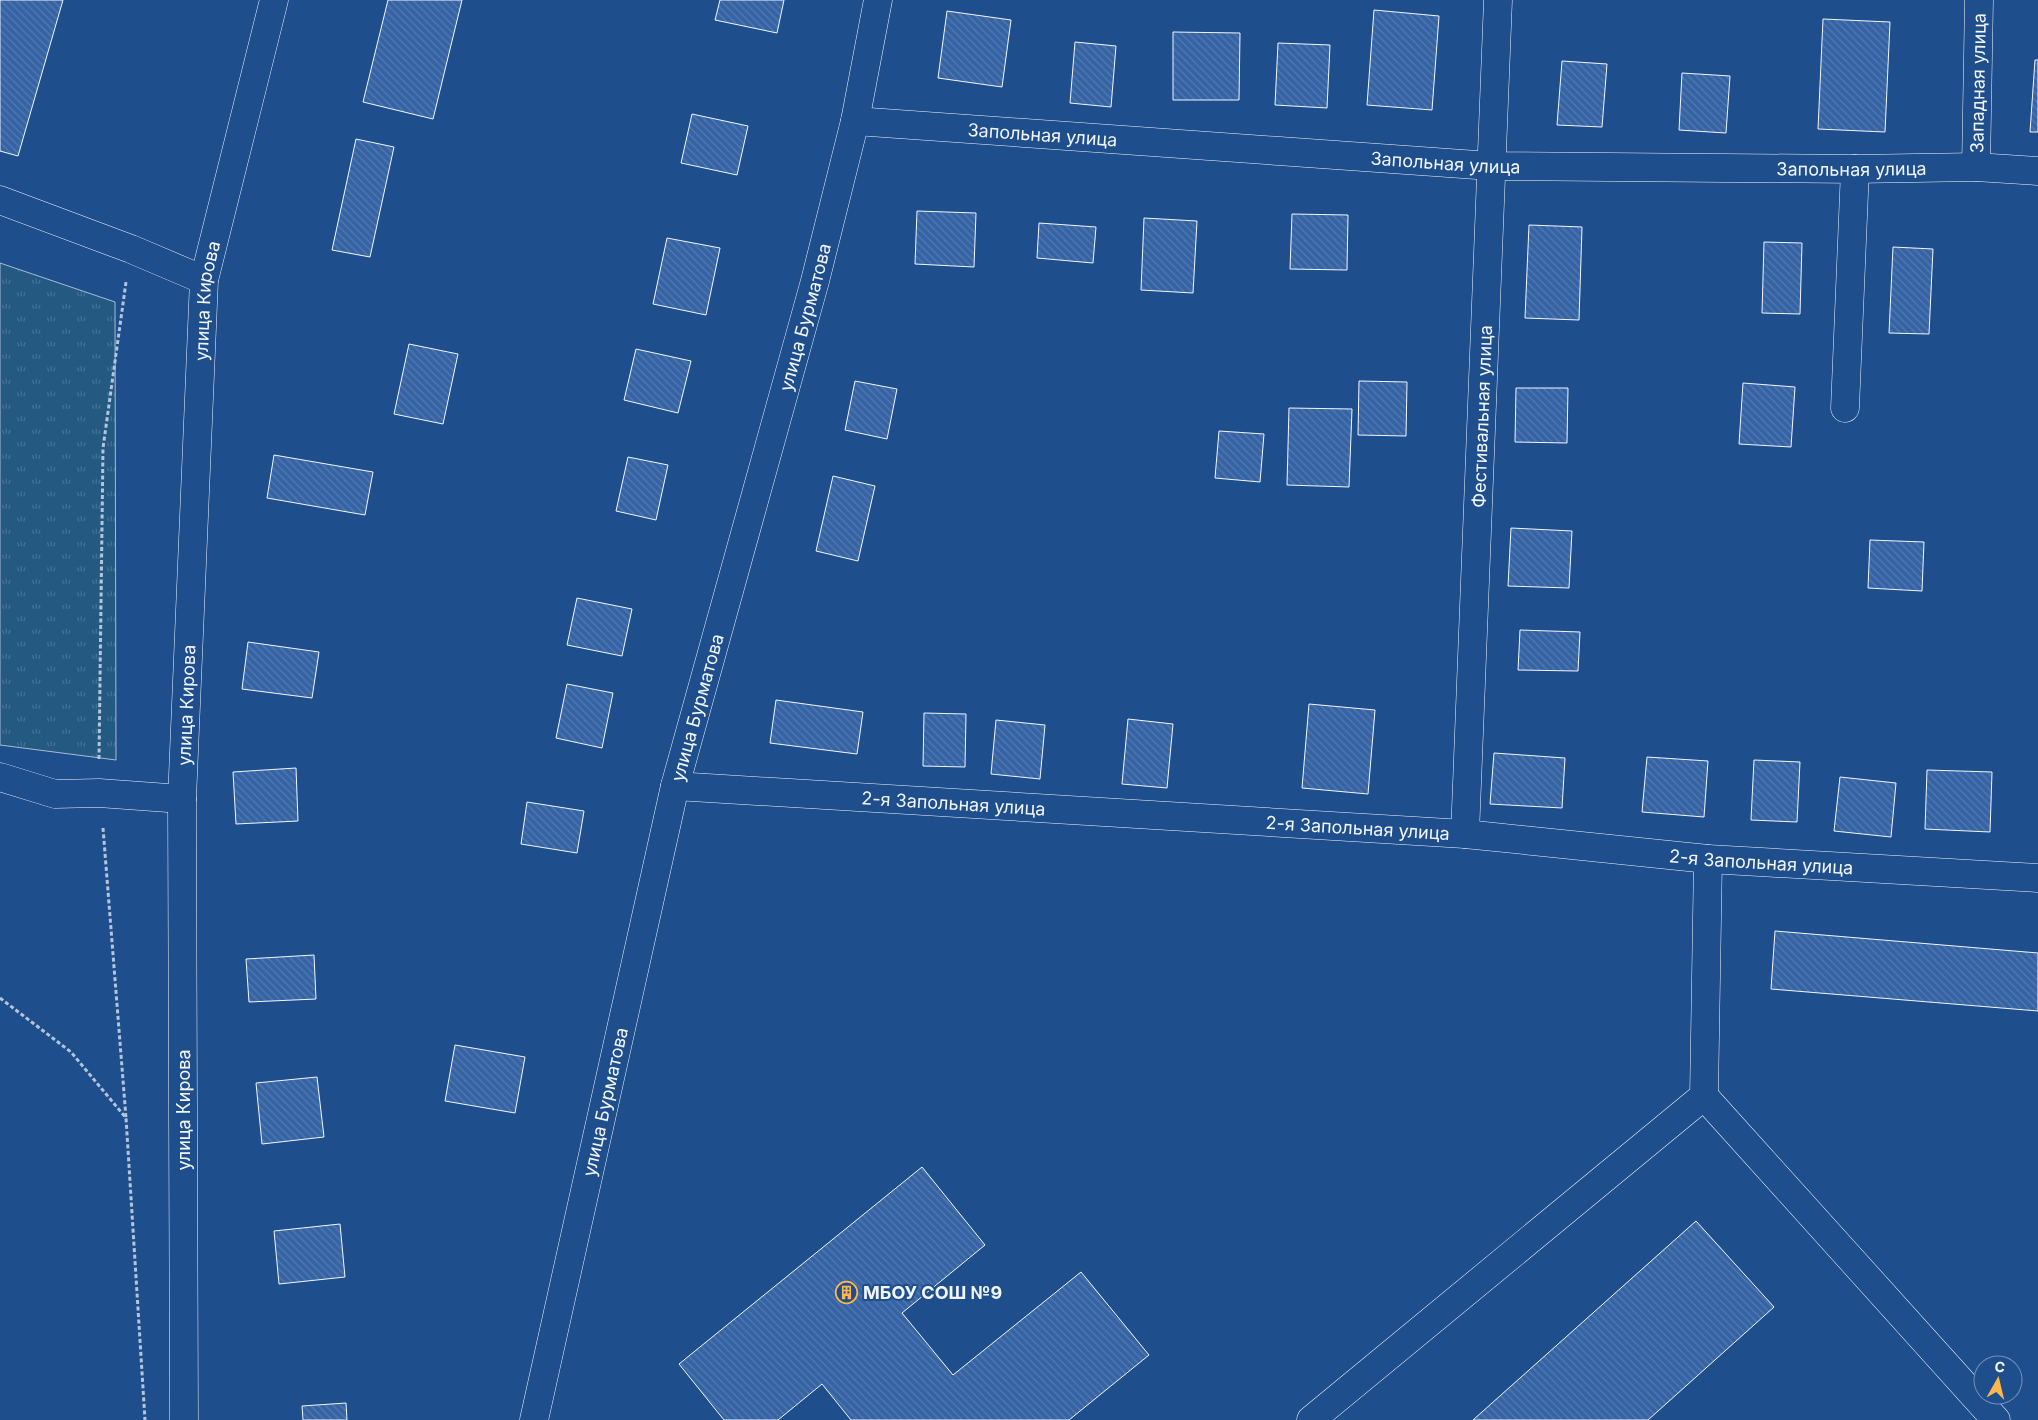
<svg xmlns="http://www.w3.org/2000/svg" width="2038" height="1420" viewBox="0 0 2038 1420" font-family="Inter,sans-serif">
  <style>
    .grass { fill: url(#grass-tufts); stroke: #a8bbd7 }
    .building { fill: url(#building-back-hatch); stroke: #f2f6ff }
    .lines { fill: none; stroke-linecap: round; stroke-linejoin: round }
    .minor-casing { stroke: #f2f6ff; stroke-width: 29 }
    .major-casing { stroke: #f2f6ff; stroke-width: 29 }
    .path { stroke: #b3c4dc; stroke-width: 3; stroke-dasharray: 4 2.5; stroke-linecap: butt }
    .minor { stroke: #1f4e8c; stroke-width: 28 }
    .major { stroke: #1f4e8c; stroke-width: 28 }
    .labels { text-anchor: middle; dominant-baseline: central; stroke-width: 4; stroke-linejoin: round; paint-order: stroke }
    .street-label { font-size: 18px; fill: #f2f6ff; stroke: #1f4e8c }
    .poi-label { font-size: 18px; font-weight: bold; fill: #f2f6ff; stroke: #1f4e8c; text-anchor: start }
  </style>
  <defs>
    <pattern id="grass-tufts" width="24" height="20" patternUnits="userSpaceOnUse" patternTransform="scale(1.25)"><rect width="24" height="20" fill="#245a82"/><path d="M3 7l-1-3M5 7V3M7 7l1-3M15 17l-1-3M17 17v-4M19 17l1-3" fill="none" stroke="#447295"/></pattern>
    <pattern id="building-back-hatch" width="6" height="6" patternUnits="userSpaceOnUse" patternTransform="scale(1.25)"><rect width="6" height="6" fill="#3563a3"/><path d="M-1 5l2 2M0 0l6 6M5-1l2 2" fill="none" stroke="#537ab1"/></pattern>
  </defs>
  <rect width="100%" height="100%" fill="#1f4e8c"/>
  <polygon class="grass" points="0,263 115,302 116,760 0,745"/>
  <g class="building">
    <polygon points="0,0 63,0 18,156 0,151"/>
    <polygon points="388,0 462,0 433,119 363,102"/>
    <polygon points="720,0 784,0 777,33 715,20"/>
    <polygon points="1374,10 1439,16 1432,110 1367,105"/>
    <polygon points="947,11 1011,20 1002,87 938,78"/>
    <polygon points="1823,19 1890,22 1885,132 1818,129"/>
    <polygon points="1173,32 1240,33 1239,100 1173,100"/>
    <polygon points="1075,42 1116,46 1111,107 1070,103"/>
    <polygon points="1278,43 1330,45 1327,108 1275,105"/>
    <polygon points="2035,60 2038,60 2038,132 2030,132"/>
    <polygon points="1562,61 1607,64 1602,127 1557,125"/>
    <polygon points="1682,73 1730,76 1726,133 1679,130"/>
    <polygon points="692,114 748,126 737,175 681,163"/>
    <polygon points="356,139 394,147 370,257 332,250"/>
    <polygon points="917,211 976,213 974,267 915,264"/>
    <polygon points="1292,214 1348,215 1347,270 1290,269"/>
    <polygon points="1144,218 1197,221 1193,293 1141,290"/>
    <polygon points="1039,223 1096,227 1093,263 1037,258"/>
    <polygon points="1529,225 1582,227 1579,320 1525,318"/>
    <polygon points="667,238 720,248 706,315 653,304"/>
    <polygon points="1764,242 1802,243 1800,314 1762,313"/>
    <polygon points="1893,247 1933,249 1929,334 1889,333"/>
    <polygon points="409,344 458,354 443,424 394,414"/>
    <polygon points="636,349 691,361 678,413 624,400"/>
    <polygon points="855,381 897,389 887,439 845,430"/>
    <polygon points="1359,381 1407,382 1406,436 1358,435"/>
    <polygon points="1743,383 1795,387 1791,447 1739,444"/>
    <polygon points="1516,388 1568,388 1567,443 1515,442"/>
    <polygon points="1289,408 1352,409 1349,487 1287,485"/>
    <polygon points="1219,431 1264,434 1260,482 1215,478"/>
    <polygon points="274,455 373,472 365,515 267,498"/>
    <polygon points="628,457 668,465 656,520 616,511"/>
    <polygon points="833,476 875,486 858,561 816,551"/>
    <polygon points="1511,528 1572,531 1569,588 1508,586"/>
    <polygon points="1870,540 1924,542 1922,591 1868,588"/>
    <polygon points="577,598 632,609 622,656 567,645"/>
    <polygon points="1520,630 1580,632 1578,671 1518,670"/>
    <polygon points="248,642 319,652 312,698 242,689"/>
    <polygon points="567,684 613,693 602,748 556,738"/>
    <polygon points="776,700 863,712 857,754 770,743"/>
    <polygon points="1309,704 1375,710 1368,794 1302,788"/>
    <polygon points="924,713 966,714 965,767 923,766"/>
    <polygon points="1128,719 1173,724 1167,788 1122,784"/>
    <polygon points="996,720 1045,725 1040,779 991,774"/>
    <polygon points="1494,753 1565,758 1562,808 1490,804"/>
    <polygon points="1647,757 1708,761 1704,817 1642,812"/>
    <polygon points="1754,760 1800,762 1797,822 1751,820"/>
    <polygon points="296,768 298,821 236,824 233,772"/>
    <polygon points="1927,770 1992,772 1990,832 1925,829"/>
    <polygon points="1840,777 1896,783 1891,837 1834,831"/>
    <polygon points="527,802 584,811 577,853 521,844"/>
    <polygon points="1775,931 2038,953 2038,1011 1771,989"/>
    <polygon points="314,955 316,999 249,1002 246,959"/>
    <polygon points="455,1045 525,1057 515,1113 445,1101"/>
    <polygon points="317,1077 324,1137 262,1144 256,1083"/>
    <polygon points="922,1167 985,1245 902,1313 953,1375 1081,1272 1149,1355 1069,1420 851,1420 822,1384 778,1420 724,1420 679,1364"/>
    <polygon points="1696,1221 1774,1307 1648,1420 1473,1420"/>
    <polygon points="340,1224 345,1277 279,1284 274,1231"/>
    <polygon points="346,1403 347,1420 303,1420 302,1406"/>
  </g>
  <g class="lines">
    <defs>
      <g id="minor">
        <path id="s1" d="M855,121L1491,166L1855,169L1976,167L2038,171"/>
        <path id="s2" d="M1976,167L1979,0"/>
        <polyline points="0,200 131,249 204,280"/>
        <polyline points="1845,408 1855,169"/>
        <polyline points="0,777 55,794 99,793 182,799"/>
        <path id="s3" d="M675,786L1465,834L1708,859L2038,878"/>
        <path id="s4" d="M1465,834L1498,0"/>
        <polyline points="1704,1096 1996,1420"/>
        <path id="s5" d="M534,1420L675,786L815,281L855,121L878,0"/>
        <polyline points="1311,1420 1704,1096 1708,859"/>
      </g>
      <g id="major">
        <path id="s6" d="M184,1420L182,799L204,280L274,0"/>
      </g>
    </defs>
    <use href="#minor" class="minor-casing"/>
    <use href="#major" class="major-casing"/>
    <g class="path">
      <polyline points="99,759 103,448 126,282"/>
      <polyline points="103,828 126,1118"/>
      <polyline points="0,998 71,1052 126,1118 145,1420"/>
    </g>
    <use href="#minor" class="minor"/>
    <use href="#major" class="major"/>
  </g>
  <defs>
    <symbol id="building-ring" viewBox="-11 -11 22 22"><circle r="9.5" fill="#1f4e8c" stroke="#ffb74d" stroke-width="1.5"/><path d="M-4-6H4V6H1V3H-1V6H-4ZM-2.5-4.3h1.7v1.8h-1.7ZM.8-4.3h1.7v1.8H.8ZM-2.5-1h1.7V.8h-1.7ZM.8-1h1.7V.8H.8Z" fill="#ffb74d"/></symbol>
  </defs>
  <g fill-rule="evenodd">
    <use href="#building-ring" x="834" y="1280" width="25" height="25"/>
  </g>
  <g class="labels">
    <g class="street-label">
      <text stroke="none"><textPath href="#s2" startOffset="84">Западная улица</textPath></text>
      <text stroke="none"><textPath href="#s1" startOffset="188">Запольная улица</textPath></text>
      <text stroke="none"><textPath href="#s1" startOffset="592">Запольная улица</textPath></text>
      <text stroke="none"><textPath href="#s1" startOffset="998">Запольная улица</textPath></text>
      <text stroke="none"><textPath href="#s6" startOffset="1120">улица Кирова</textPath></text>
      <text stroke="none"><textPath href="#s5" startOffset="1136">улица Бурматова</textPath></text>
      <text stroke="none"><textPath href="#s4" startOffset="418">Фестивальная улица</textPath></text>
      <text stroke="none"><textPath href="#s6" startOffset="715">улица Кирова</textPath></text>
      <text stroke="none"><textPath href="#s5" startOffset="731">улица Бурматова</textPath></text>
      <text stroke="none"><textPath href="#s3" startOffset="279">2-я Запольная улица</textPath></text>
      <text stroke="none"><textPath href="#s3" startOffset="684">2-я Запольная улица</textPath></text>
      <text stroke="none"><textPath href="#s3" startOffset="1089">2-я Запольная улица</textPath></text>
      <text stroke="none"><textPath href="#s5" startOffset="326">улица Бурматова</textPath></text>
      <text transform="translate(183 1110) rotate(-90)">улица Кирова</text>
    </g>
    <g class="poi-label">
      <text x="863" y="1292">МБОУ СОШ №9</text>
    </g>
  </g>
  <g transform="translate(1998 1380) rotate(8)"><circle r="24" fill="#1f4e8c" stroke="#7391ba"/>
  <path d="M0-4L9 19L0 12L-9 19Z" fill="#ffb74d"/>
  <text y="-8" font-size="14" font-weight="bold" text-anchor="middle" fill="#f2f6ff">С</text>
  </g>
</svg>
